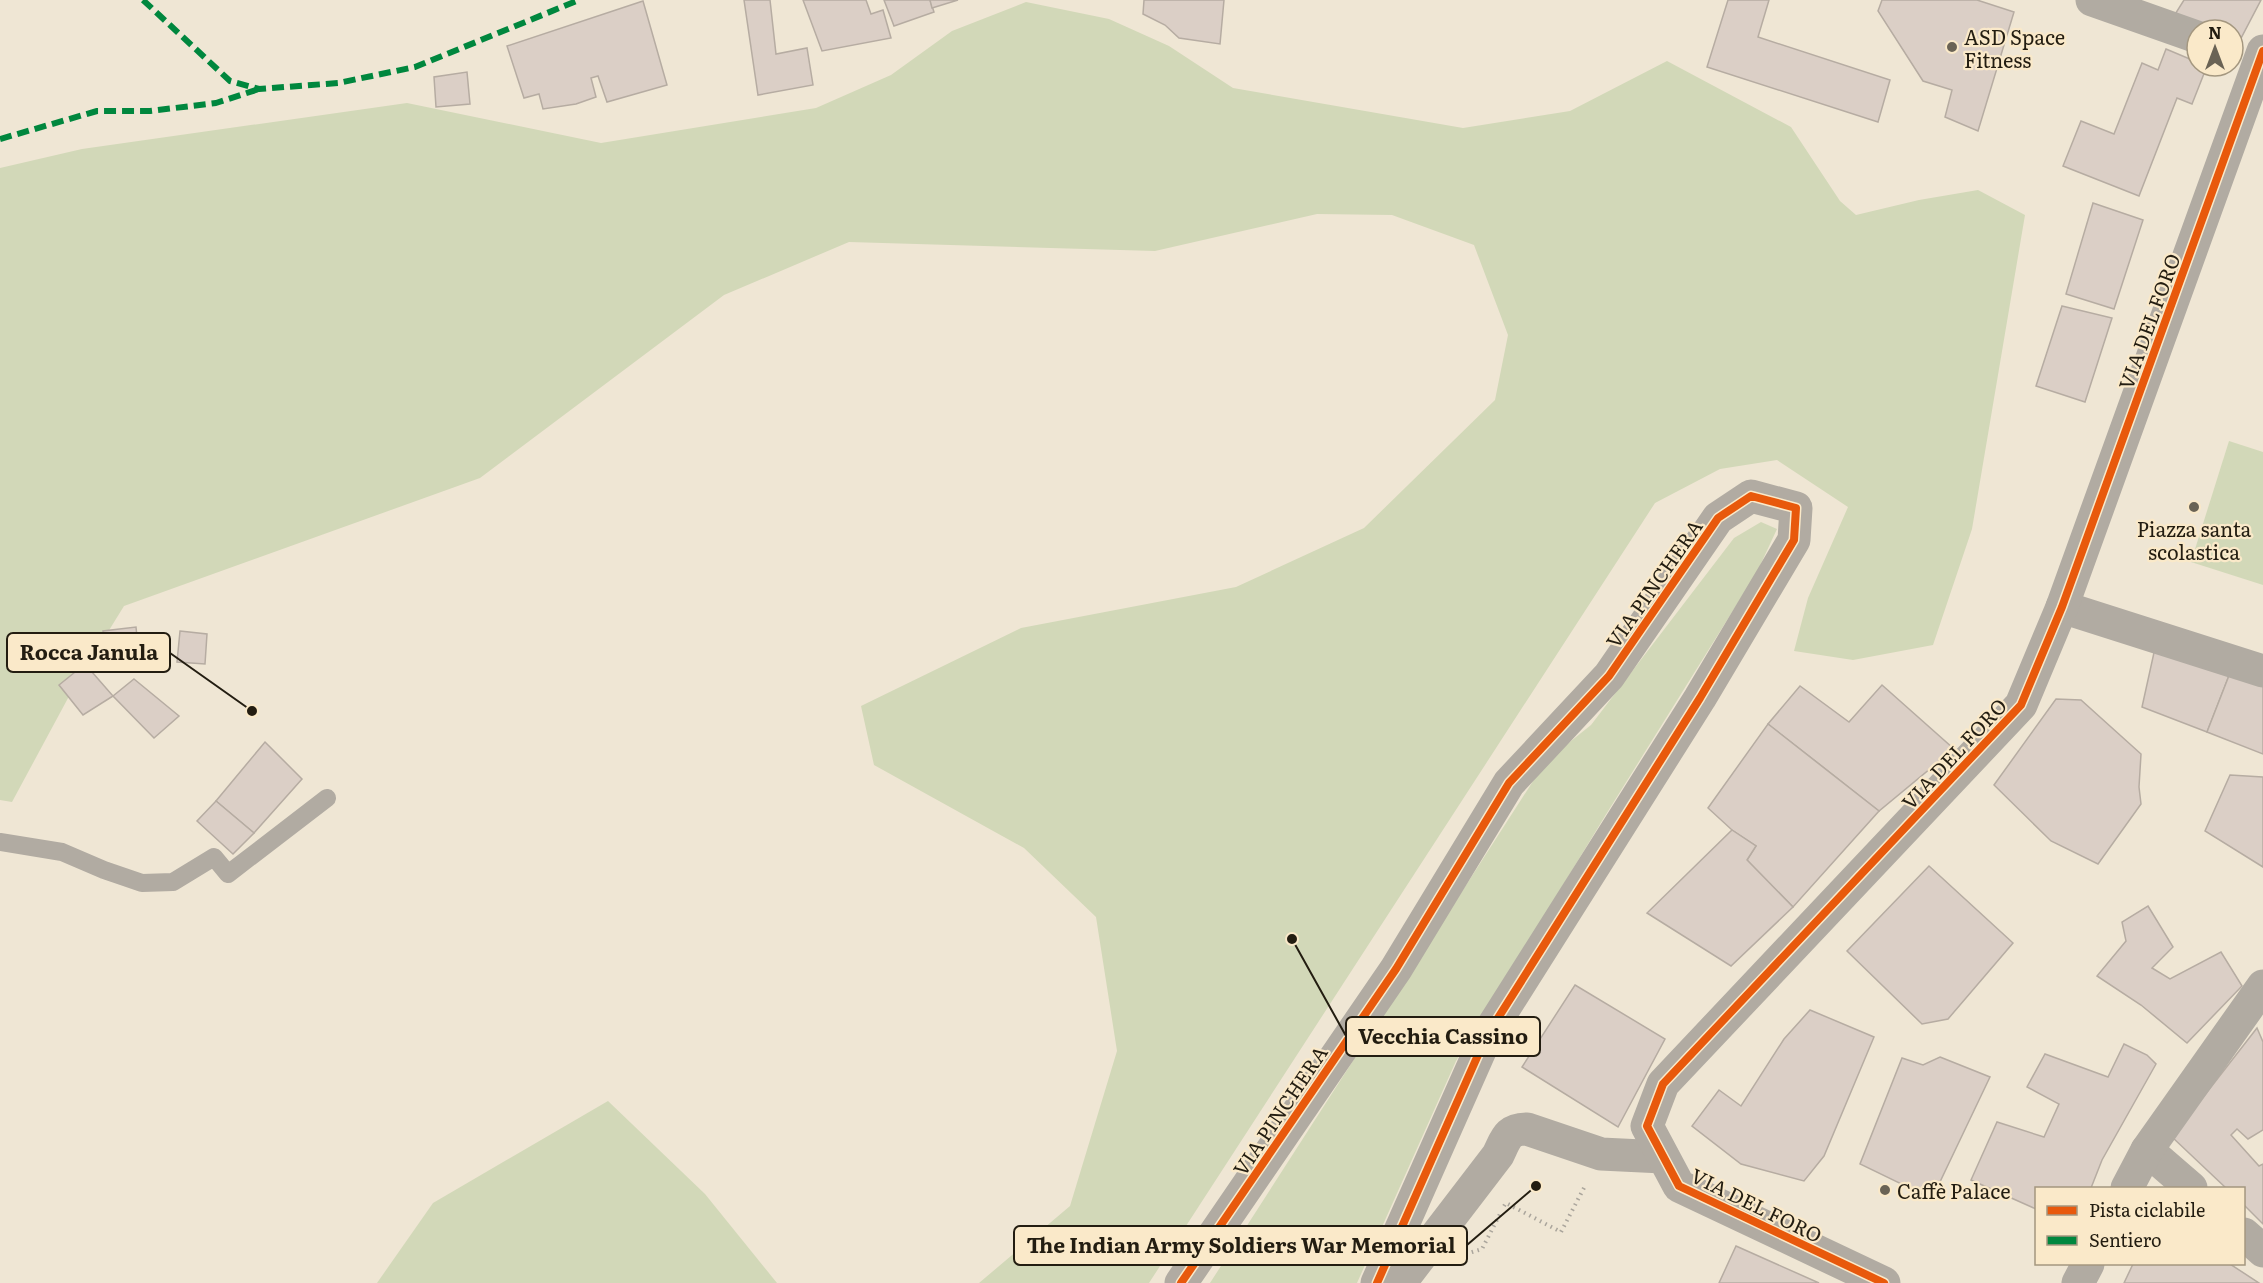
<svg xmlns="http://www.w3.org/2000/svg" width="2263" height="1283" viewBox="0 0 2263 1283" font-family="Literata,serif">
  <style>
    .green { fill: #d2d8b8 }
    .building { fill: #dbcfc6; stroke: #b6aca2; stroke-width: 1.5 }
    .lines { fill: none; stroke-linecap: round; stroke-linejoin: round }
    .path { stroke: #aaa59c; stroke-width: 4; stroke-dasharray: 1.5 4.5; stroke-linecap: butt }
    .lane { stroke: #b1aba2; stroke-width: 18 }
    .street { stroke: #b1aba2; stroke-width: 33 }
    .quiet { stroke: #00873e; stroke-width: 6; stroke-dasharray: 12 6; stroke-linecap: butt }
    .cycleway-casing { stroke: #fae9c9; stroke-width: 11 }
    .cycleway { stroke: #e8590c; stroke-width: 8 }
    .poi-dot { fill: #6a6355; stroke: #fae9c9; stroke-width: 2 }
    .labels { text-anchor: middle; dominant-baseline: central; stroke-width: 4.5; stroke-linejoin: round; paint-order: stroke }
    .poi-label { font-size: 20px; fill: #231d11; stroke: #fae9c9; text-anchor: start }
    .street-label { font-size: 20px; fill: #231d11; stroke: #fae9c9 }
    .leader { fill: none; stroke: #231d11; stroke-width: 2 }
    .callout-dot { fill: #231d11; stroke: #fae9c9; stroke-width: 2 }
    .callout { fill: #fae9c9; stroke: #231d11; stroke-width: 2 }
    .callout-label { font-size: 21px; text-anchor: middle; font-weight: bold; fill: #231d11 }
  </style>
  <rect width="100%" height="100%" fill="#efe6d4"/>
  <g class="green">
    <polygon points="1026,2 1109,19 1169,46 1233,88 1463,128 1570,111 1667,61 1791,127 1840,201 1856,215 1919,200 1978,190 2025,215 1972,529 1933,645 1853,660 1794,651 1808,598 1848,507 1777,460 1720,469 1655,503 1149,1283 979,1283 1070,1206 1117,1051 1096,917 1024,848 874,765 861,706 1021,628 1236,587 1364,528 1495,400 1508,335 1474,245 1392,215 1317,214 1155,251 849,242 724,295 480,478 124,606 74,687 12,802 0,800 0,168 82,149 407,103 601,143 816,108 891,75 952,31"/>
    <polygon points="2229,441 2263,452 2263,585 2191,562"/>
    <polygon points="1761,522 1777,529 1757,572 1605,816 1456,1061 1357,1283 1210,1283 1546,761 1591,725 1734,538"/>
    <polygon points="608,1101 705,1194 777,1283 377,1283 433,1203"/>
  </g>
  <g class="building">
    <polygon points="744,0 770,0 776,54 807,48 813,85 758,95"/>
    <polygon points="803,0 866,0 871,14 883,10 891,38 822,51"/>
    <polygon points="884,0 930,0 934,12 894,26"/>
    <polygon points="930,0 958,0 932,8"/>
    <polygon points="1144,0 1224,0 1220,44 1179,38 1165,25 1143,14"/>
    <polygon points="1728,0 1769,0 1758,37 1890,80 1878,122 1707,67"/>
    <polygon points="1882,0 1977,0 2014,12 1978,131 1945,117 1952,90 1923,81 1878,11"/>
    <polygon points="2184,0 2261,0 2239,42 2233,40 2233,30 2203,30 2172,19"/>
    <polygon points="643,1 667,85 607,102 598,76 591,78 596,97 576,104 543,109 539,94 524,98 507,46"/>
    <polygon points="2166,49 2197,62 2197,66 2207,66 2192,104 2177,98 2139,196 2063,166 2081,121 2114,134 2142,63 2158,70"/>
    <polygon points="467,72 470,104 436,107 434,77"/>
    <polygon points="2093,203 2143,220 2114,309 2066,294"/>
    <polygon points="2062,306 2112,318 2085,402 2036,386"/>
    <polygon points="136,627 139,657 107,661 103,631"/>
    <polygon points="180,631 207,634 205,664 177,662"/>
    <polygon points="2155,648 2230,673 2207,732 2142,707"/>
    <polygon points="85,664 113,696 83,715 59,685"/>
    <polygon points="2230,673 2263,684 2263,754 2207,732"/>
    <polygon points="134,679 179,716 154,738 113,696"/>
    <polygon points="1882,685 1954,749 1879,811 1768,724 1800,686 1849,722"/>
    <polygon points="2056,699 2081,700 2141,754 2139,787 2141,804 2098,864 2051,841 1994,785"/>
    <polygon points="1768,724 1879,811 1793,907 1747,860 1756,846 1732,830 1708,808"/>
    <polygon points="265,742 302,779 254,833 216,801"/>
    <polygon points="2230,775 2263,777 2263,867 2205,831"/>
    <polygon points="216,801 254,833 233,854 197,821"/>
    <polygon points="1732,830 1756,846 1747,860 1793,907 1731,966 1647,913"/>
    <polygon points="1929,866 2013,943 1948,1019 1922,1024 1847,951"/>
    <polygon points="2148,906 2173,947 2152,968 2170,979 2221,952 2242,986 2187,1043 2141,1005 2097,976 2126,941 2122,922"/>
    <polygon points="1575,985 1665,1039 1618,1127 1522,1067"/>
    <polygon points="1810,1010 1874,1037 1824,1156 1804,1181 1741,1164 1692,1126 1719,1090 1741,1106 1784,1039"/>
    <polygon points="2257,1028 2263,1042 2263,1130 2248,1139 2237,1129 2231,1135 2259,1166 2263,1164 2263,1224 2244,1205 2244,1188 2226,1188 2172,1137"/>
    <polygon points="2124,1044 2147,1055 2156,1064 2102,1160 2091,1188 2036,1188 2036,1209 1971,1180 1997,1122 2044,1137 2059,1104 2027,1087 2045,1054 2108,1077"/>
    <polygon points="1940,1057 1990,1077 1938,1186 1928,1182 1924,1195 1860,1164 1902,1058 1923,1065"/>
    <polygon points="1736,1246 1819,1283 1719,1283"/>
    <polygon points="2133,1264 2230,1264 2259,1283 2124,1283"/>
  </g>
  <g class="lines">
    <g class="path">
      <polyline points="1504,1206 1506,1203 1561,1232 1586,1184"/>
      <polyline points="1466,1254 1482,1249 1501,1212"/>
    </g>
    <polyline class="lane" points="0,842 62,852 104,870 142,883 173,882 214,857 228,874 327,798"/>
    <g class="street">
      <polyline points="2092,0 2197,37"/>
      <polyline points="2062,607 2263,671"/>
      <polyline points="2147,1150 2191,1188"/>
      <polyline points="2127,1188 2147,1150 2263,986"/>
      <polyline points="2244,1234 2263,1251"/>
      <polyline points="1181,1283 1396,969 1509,783 1609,676 1718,518 1751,496 1796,508 1794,540 1700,698 1486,1037 1377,1283"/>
      <path d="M1400,1283L1498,1155C1506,1139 1507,1129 1527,1129L1601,1154L1663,1157"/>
      <polyline points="1884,1283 1679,1186 1647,1126 1663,1084 2021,705 2062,607 2263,51"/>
      <polyline points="2078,1283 2088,1264"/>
    </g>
    <g class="quiet">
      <polyline points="143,0 230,81 259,89 338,83 415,67 579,0"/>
      <polyline points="0,139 97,111 150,111 216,103 259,89"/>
    </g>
    <defs>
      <g id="cycleway">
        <polyline points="1181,1283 1396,969 1509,783 1609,676 1718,518 1751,496 1796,508 1794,540 1700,698 1486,1037 1377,1283"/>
        <polyline points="1884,1283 1679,1186 1647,1126 1663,1084 2021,705 2062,607 2263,51"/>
      </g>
    </defs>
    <use href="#cycleway" class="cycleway-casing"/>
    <use href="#cycleway" class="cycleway"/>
  </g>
  <g class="poi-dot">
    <circle cx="1952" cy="47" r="6"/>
    <circle cx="2194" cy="507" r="6"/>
    <circle cx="1885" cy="1190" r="6"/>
  </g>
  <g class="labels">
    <g class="poi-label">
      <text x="1964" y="36">ASD Space<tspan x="1964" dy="23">Fitness</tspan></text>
      <text x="2194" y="528" text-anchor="middle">Piazza santa<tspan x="2194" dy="23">scolastica</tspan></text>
      <text x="1897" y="1190">Caffè Palace</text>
    </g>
    <g class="street-label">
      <text transform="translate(2148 321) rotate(-70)">VIA DEL FORO</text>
      <text transform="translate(1653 583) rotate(-55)">VIA PINCHERA</text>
      <text transform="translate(1953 753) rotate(-47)">VIA DEL FORO</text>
      <text transform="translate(1279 1110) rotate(-56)">VIA PINCHERA</text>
      <text transform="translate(1757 1204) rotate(26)">VIA DEL FORO</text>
    </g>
  </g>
  <path class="leader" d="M252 711L170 653M1292 939L1346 1036M1536 1186L1467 1245"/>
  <g class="callout-dot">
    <circle cx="252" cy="711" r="6"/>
    <circle cx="1292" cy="939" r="6"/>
    <circle cx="1536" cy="1186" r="6"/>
  </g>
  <g class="callout">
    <rect x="7" y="633" width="163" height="39" rx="6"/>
    <rect x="1346" y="1017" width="194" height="39" rx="6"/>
    <rect x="1014" y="1226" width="453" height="39" rx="6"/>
  </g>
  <g class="callout-label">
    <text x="89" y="660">Rocca Janula</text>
    <text x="1443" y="1044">Vecchia Cassino</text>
    <text x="1241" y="1253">The Indian Army Soldiers War Memorial</text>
  </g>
  <rect x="2035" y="1187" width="210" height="78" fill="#fae9c9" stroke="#a4977f" stroke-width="1.5"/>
  <rect x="2047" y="1206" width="30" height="9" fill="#e8590c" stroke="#a4977f" stroke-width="1.5"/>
  <text x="2089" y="1217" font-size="18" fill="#231d11">Pista ciclabile</text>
  <rect x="2047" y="1236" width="30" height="9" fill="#00873e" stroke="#a4977f" stroke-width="1.5"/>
  <text x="2089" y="1247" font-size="18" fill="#231d11">Sentiero</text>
  <g transform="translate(2215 48)"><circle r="28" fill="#fae9c9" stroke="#a4977f" stroke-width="1.5"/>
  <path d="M0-4.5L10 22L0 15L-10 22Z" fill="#6a6355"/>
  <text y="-9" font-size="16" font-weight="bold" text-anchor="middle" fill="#231d11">N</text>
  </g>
</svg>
